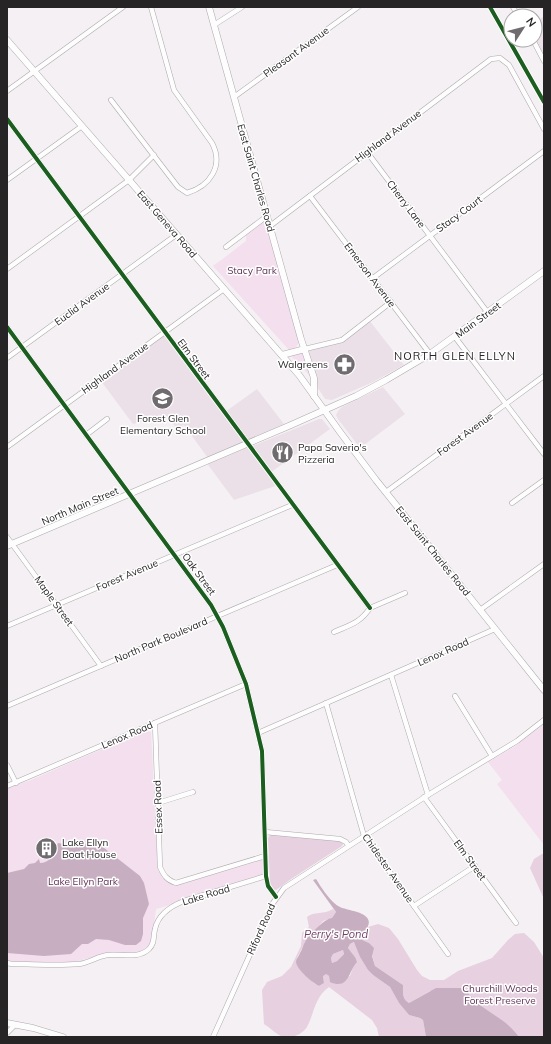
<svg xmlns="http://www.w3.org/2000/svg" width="551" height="1044" viewBox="0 0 551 1044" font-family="Mulish,sans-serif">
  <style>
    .built { fill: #ebe0e8 }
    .green { fill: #f3dfee }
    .forest { fill: #e7d0e0 }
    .water { fill: #c8aec1; fill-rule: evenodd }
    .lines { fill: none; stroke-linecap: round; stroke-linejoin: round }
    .street-casing { stroke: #adaaac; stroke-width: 5.5 }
    .secondary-casing { stroke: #adaaac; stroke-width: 7 }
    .street { stroke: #fefdfd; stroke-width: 4.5 }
    .secondary { stroke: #fefdfd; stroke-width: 6 }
    .cycleway-casing { stroke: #fff; stroke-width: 6 }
    .cycleway { stroke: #1b5e20; stroke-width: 4 }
    .labels { text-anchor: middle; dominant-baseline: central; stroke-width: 3; stroke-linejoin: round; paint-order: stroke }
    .street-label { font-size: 10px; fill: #272426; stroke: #fff }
    .park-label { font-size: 10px; fill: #5f3055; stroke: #fff }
    .poi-label { font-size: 10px; fill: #272426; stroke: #fff; text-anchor: start }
    .neighbourhood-label { font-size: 11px; letter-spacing: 1px; fill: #272426; stroke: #fff }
    .water-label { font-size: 11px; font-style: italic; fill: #714166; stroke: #fff }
  </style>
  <rect width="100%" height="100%" fill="#f5f0f3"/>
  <g class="built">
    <polygon points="544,16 544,58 535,40 535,23"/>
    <polygon points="369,320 404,365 373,382 332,400 325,399 318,388 307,349 341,340"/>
    <polygon points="164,334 244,442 208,458 184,425 177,428 165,416 133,424 101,381"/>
    <polygon points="383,387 405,414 360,448 338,419 336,415 338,411 342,407"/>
    <polygon points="257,389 284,424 246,441 225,412"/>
    <polygon points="319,419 322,419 330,429 270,473 278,485 234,500 206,462 255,445"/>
  </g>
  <g class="green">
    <path d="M263,222L267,226L299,343L294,349L289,350L213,266L214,265C225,258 235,249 246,241V234Z"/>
    <polygon points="303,351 311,377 290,355"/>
    <polygon points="544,724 544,845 497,784 502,780 488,762 514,747"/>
    <polygon points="146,730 151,732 158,871 177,881 268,853 269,876 156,909 152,939 150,944 142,951 98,956 74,962 27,963 7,961 7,788 31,780"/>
  </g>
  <g class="forest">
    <polygon points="271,834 340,841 343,844 342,846 291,879 276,890 273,889 270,882 268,838"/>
    <polygon points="542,854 544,854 544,899 530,868 534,859"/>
    <path d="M333,909L336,912L332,918L323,921L305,942L297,958L301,970L315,984L319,986L324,983L323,976L324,974H326L329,976L330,980L350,976L354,965L355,957L348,948L350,944L355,942L360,957L368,970L373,975L390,987L399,1003L409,1015L420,1018L423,1020L426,1037H379L377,1028L372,1020L329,987C315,996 314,1014 307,1027C301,1036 288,1040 279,1035C274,1032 269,1027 264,1024L262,990L267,982L282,976L291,967L301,946L302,933L309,927L307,917C314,911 324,915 333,909Z"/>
    <path d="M378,924L389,928L398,939L417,970L422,976L430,980H444L458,971L492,958L508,940L515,934L524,933L534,942L544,958V1037H519C510,1023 492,1015 480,1005C475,1001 470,996 466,991H430L409,1003C402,999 403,993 403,985L375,966L369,943L359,939L368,927Z"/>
    <polygon points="343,950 344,954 337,961 332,963 331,958 333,954"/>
  </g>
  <g class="water">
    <path d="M91,842L99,844L140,876L144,883L149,904L143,918V934L141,941L136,945H125L109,940L96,939L88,944H82L71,954L44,956L7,953V873L24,869L29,864L35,863L39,859L40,863C48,863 51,857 56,854L54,852L58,843L79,847Z"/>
    <path d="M316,879C321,887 331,903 340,907C348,911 374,912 368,926C367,930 362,935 360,939L369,943L374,948L372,956L375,966L403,985C403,993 402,999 409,1003L436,988H461C469,993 474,1000 480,1005C493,1015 510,1023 519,1037H426L423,1020L420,1018L409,1015L399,1003L390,987L373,975L368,970L360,957L354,942L350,944L348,948L355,957L357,962C348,972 349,990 330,982L329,976L326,974L323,976L324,983L319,986C313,983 297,970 296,962C296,959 299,956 300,953C302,950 303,945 305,942C308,936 325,918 332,918L336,912L313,880ZM343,950L344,954L337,961L332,963L331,958L333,954Z"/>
  </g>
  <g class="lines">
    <defs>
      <g id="street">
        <polyline points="513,7 518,16"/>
        <polyline points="214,25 242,7"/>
        <polyline points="533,40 544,61"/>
        <polyline points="7,91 123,7"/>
        <polyline points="234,97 358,7"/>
        <path d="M111,100L178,187L187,193C210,186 224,166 212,143L174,90L151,7"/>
        <polyline points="7,119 370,608"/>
        <polyline points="367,152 488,313"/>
        <polyline points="7,180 82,126"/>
        <polyline points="310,196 430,354"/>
        <polyline points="270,226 491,59 500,58 509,65 544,129"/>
        <polyline points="226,247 267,216"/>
        <polyline points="7,269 129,180 154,155"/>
        <polyline points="373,278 544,151"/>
        <polyline points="7,327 211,605 223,627 246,684 262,751 266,876 268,886 276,897"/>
        <polyline points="455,337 544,454"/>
        <polyline points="305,349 342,340 391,302"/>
        <polyline points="7,358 176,235"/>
        <polyline points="86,435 107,419"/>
        <polyline points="7,447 224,289"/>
        <polyline points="386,492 544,376"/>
        <polyline points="512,503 544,480"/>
        <polyline points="7,537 101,666"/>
        <polyline points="370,608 405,593"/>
        <polyline points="480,610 544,564"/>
        <polyline points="7,626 292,505"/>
        <path d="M334,632C350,625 360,623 370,608"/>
        <polyline points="391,675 428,795"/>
        <polyline points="455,696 492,756"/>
        <polyline points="326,703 364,836 448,954"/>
        <polyline points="7,706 337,565"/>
        <path d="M155,723L160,867C164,876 167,880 176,883L265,856"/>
        <polyline points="258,733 495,629"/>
        <polyline points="7,765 16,783"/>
        <polyline points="7,786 246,684"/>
        <polyline points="424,797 516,923"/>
        <polyline points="158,803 193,792"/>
        <polyline points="265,832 340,839 346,842 348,845"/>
        <polyline points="414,906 475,866"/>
        <path d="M7,963L12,964C34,964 57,966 79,964C89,963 98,956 108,955C121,953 137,960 149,949C155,943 153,937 155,929C158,915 171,906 184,901L266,876"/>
        <polyline points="7,1033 15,1025"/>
        <polyline points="213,1037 273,903 284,888 428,795 517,741 544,720"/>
      </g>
      <g id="secondary">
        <polyline points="209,7 301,339 314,378 314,396"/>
        <polyline points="7,40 299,375 340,432 376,480 544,690"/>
        <polyline points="282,355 305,349"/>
        <polyline points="7,546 291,425 356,396 386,380 430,354 544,271"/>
        <polyline points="7,1023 33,1028 63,1037"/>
      </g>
    </defs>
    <use href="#street" class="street-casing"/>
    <use href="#secondary" class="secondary-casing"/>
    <use href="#street" class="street"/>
    <use href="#secondary" class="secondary"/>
    <defs>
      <g id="cycleway">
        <polyline points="490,7 544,102"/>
        <polyline points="7,119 370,608"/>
        <polyline points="7,327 211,605 223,627 246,684 262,751 266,876 268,886 276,897"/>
      </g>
    </defs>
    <use href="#cycleway" class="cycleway-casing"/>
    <use href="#cycleway" class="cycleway"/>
  </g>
  <defs>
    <symbol id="pharmacy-disc" viewBox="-11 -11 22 22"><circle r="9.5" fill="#6f6b6e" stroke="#fff"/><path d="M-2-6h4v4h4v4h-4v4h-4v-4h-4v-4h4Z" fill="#fff"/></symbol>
    <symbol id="school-disc" viewBox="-11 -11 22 22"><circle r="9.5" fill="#6f6b6e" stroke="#fff"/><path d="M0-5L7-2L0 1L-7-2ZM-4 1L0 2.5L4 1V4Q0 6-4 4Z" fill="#fff"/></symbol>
    <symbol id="restaurant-disc" viewBox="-11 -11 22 22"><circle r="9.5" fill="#6f6b6e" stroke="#fff"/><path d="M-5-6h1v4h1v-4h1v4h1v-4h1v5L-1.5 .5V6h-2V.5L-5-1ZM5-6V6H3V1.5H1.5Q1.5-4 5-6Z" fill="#fff"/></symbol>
    <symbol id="building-disc" viewBox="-11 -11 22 22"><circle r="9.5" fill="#6f6b6e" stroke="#fff"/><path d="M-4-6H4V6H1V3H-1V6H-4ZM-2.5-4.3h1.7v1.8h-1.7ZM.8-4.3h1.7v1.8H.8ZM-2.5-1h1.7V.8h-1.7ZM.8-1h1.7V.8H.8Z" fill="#fff"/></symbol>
  </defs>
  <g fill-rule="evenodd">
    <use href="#pharmacy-disc" x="332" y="352" width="25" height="25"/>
    <use href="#school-disc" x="150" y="386" width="25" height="25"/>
    <use href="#restaurant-disc" x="270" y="440" width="25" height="25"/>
    <use href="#building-disc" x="34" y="836" width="25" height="25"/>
  </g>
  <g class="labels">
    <g class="street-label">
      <text transform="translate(296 52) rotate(-36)">Pleasant Avenue</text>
      <text transform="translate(388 136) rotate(-37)">Highland Avenue</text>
      <text transform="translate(256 178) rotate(74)">East Saint Charles Road</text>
      <text transform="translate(406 204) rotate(53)">Cherry Lane</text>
      <text transform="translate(459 214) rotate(-36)">Stacy Court</text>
      <text transform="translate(167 224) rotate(49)">East Geneva Road</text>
      <text transform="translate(370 275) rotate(53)">Emerson Avenue</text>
      <text transform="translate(82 304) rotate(-36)">Euclid Avenue</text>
      <text transform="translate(478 320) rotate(-36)">Main Street</text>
      <text transform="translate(194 359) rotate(53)">Elm Street</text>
      <text transform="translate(115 368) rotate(-36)">Highland Avenue</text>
      <text transform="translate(465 434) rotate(-36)">Forest Avenue</text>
      <text transform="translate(80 506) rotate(-23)">North Main Street</text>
      <text transform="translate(433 551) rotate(51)">East Saint Charles Road</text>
      <text transform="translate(199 574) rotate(54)">Oak Street</text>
      <text transform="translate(127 575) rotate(-23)">Forest Avenue</text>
      <text transform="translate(54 601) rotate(54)">Maple Street</text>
      <text transform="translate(161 640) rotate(-23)">North Park Boulevard</text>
      <text transform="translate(443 652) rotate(-24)">Lenox Road</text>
      <text transform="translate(127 735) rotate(-23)">Lenox Road</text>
      <text transform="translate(158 807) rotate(-92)">Essex Road</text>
      <text transform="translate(470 860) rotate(54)">Elm Street</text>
      <text transform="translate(388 868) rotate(55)">Chidester Avenue</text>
      <text transform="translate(206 895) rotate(-17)">Lake Road</text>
      <text transform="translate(261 929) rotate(-66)">Riford Road</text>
    </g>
    <g class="park-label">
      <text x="252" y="270">Stacy Park</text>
      <text x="83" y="881">Lake Ellyn Park</text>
      <text x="500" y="988">Churchill Woods<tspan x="500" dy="12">Forest Preserve</tspan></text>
    </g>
    <g class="poi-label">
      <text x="328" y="364" text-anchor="end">Walgreens</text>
      <text x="163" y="418" text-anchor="middle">Forest Glen<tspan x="163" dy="12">Elementary School</tspan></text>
      <text x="298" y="447">Papa Saverio's<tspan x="298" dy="12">Pizzeria</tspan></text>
      <text x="62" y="842">Lake Ellyn<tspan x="62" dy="12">Boat House</tspan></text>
    </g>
    <g class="neighbourhood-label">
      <text x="455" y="356">NORTH GLEN ELLYN</text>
    </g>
    <g class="water-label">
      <text x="336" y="934">Perry's Pond</text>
    </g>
  </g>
  <rect width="551" height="1044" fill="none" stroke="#272426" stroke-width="16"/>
  <g transform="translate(523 28) rotate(54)"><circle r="19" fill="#ffffff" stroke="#a9a7a8"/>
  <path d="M0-3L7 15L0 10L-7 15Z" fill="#6f6b6e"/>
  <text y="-6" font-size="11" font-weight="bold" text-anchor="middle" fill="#272426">N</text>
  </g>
</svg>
